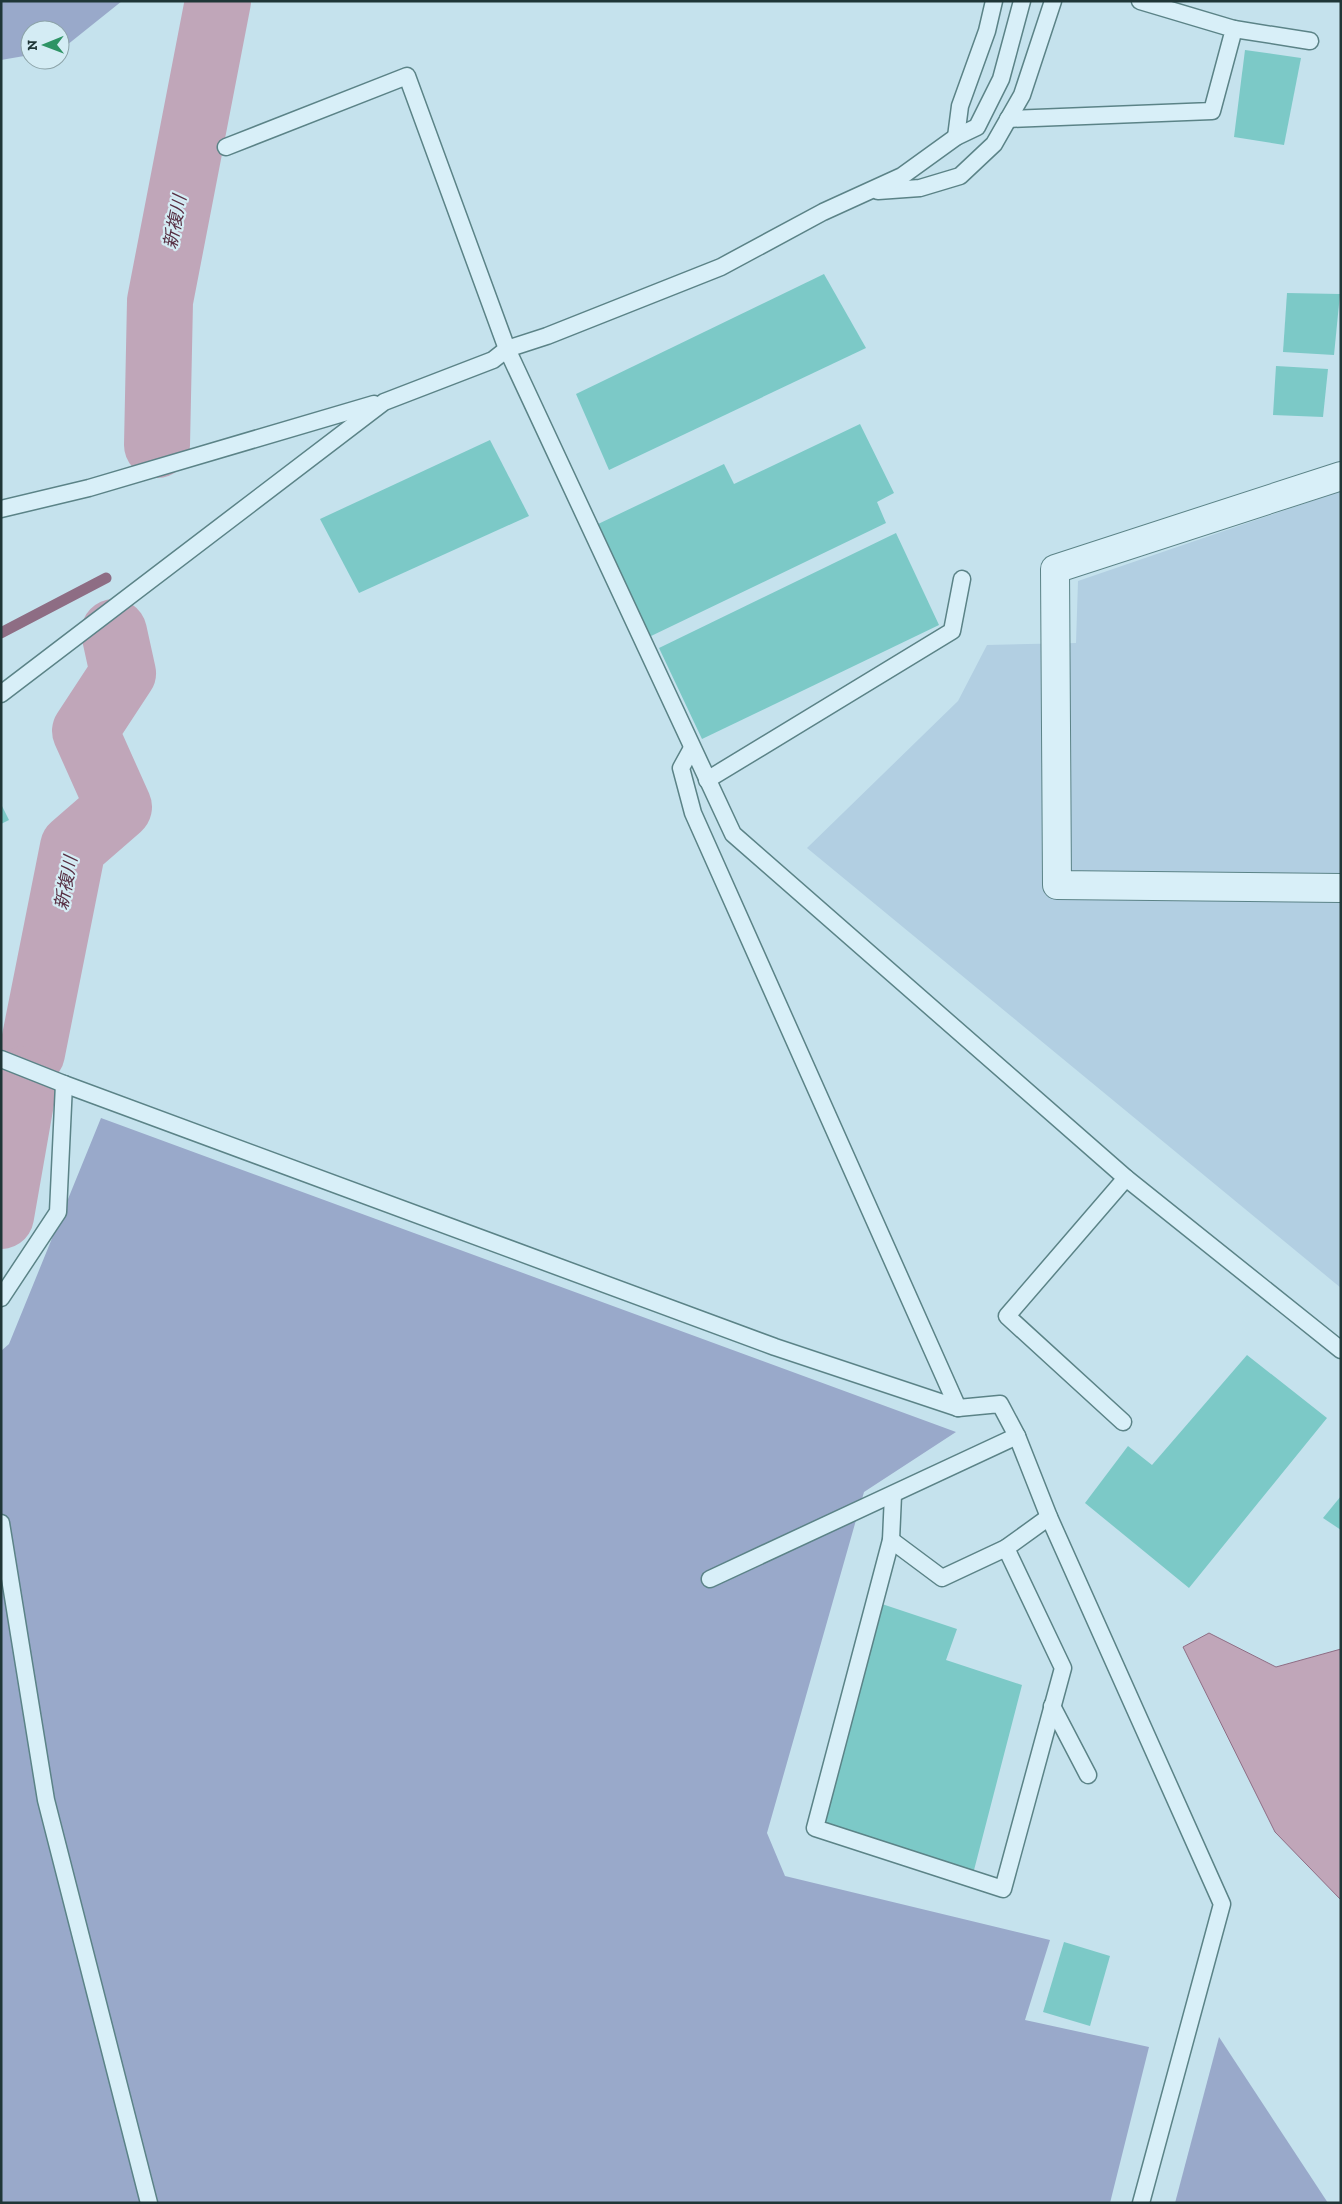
<svg xmlns="http://www.w3.org/2000/svg" width="1342" height="2204" viewBox="0 0 1342 2204" font-family="'Zilla Slab','Noto Sans JP',serif">
  <style>
    .farmland { fill: #b2cfe2 }
    .green { fill: #99a9ca }
    .water { fill: #c0a6b9; stroke: #8e6d84 }
    .lines { fill: none; stroke-linecap: round; stroke-linejoin: round }
    .stream { stroke: #8e6d84; stroke-width: 11 }
    .river { stroke: #c0a6b9; stroke-width: 66 }
    .building { fill: #7cc9c7 }
    .service-casing { stroke: #5b8387; stroke-width: 19 }
    .minor-casing { stroke: #5b8387; stroke-width: 30 }
    .service { stroke: #d8eff8; stroke-width: 16 }
    .minor { stroke: #d8eff8; stroke-width: 28 }
    .labels { text-anchor: middle; dominant-baseline: central; stroke-width: 4.5; stroke-linejoin: round; paint-order: stroke }
    .water-label { font-size: 18px; font-style: italic; fill: #572f43; stroke: #d4ecf4 }
  </style>
  <rect width="100%" height="100%" fill="#c5e2ed"/>
  <polygon class="farmland" points="1341,491 1341,1288 807,848 958,701 987,645 1076,643 1078,581"/>
  <g class="green">
    <polygon points="1,1 122,1 62,49 60,49 60,30 30,30 30,55 1,60"/>
    <polygon points="101,1118 956,1432 864,1492 767,1833 785,1876 1050,1940 1025,2020 1149,2047 1110,2203 1,2203 1,1351 9,1344"/>
    <polygon points="1219,2037 1328,2203 1175,2203"/>
  </g>
  <polygon class="water" points="1209,1633 1276,1667 1341,1649 1341,1900 1275,1832 1183,1647"/>
  <g class="lines">
    <polyline class="stream" points="1,633 106,578"/>
    <g class="river">
      <polyline points="157,445 160,301 218,1"/>
      <polyline points="32,1053 73,847 119,807 85,731 123,673 114,632"/>
      <polyline points="1,1216 25,1079"/>
    </g>
  </g>
  <g class="building">
    <polygon points="1245,50 1301,58 1284,145 1234,137"/>
    <polygon points="824,274 866,348 609,470 576,394"/>
    <polygon points="1287,293 1340,294 1334,355 1283,352"/>
    <polygon points="1276,366 1328,369 1323,417 1273,415"/>
    <polygon points="860,424 894,493 877,502 886,523 649,637 596,525 724,464 734,484"/>
    <polygon points="490,440 529,516 359,593 320,519"/>
    <polygon points="896,533 939,625 702,739 659,648"/>
    <polygon points="1,804 9,820 1,824"/>
    <polygon points="1247,1355 1327,1418 1189,1588 1085,1503 1128,1446 1152,1465"/>
    <polygon points="1341,1496 1341,1530 1323,1518"/>
    <polygon points="876,1602 957,1629 946,1660 1022,1685 973,1874 816,1826"/>
    <polygon points="1064,1942 1110,1956 1090,2026 1043,2012"/>
  </g>
  <g class="lines">
    <defs>
      <g id="service">
        <polyline points="1234,29 1310,41"/>
        <polyline points="1008,119 1212,111 1234,29 1140,1"/>
        <polyline points="956,137 960,106 987,31 994,1"/>
        <polyline points="226,147 407,76 507,349 733,834 1126,1178 1341,1350"/>
        <polyline points="878,191 920,188 960,176 994,144 1022,95 1053,1"/>
        <polyline points="1,509 89,488 374,404"/>
        <polyline points="1,694 384,402 493,360 507,349 547,336 721,267 823,212 902,176 956,137 977,127 1001,79 1022,1"/>
        <polyline points="692,748 681,768 693,813 958,1408 1000,1404 1017,1436 1049,1517 1222,1904 1141,2203"/>
        <polyline points="707,780 952,631 962,579"/>
        <polyline points="1,1059 64,1084 775,1347 958,1408"/>
        <polyline points="1,1298 58,1212 64,1084"/>
        <polyline points="1123,1422 1007,1316 1126,1178"/>
        <polyline points="893,1495 891,1540 815,1828 1003,1889 1063,1668 1006,1548"/>
        <polyline points="1,1523 46,1800 149,2203"/>
        <polyline points="891,1540 942,1578 1006,1548 1049,1517"/>
        <polyline points="710,1579 1017,1436"/>
        <polyline points="1052,1706 1088,1775"/>
      </g>
      <polyline id="minor" points="1341,476 1055,569 1057,885 1341,888"/>
    </defs>
    <use href="#service" class="service-casing"/>
    <use href="#minor" class="minor-casing"/>
    <use href="#service" class="service"/>
    <use href="#minor" class="minor"/>
  </g>
  <g class="labels">
    <g class="water-label">
      <text transform="translate(175 222) rotate(-79)">新複川</text>
      <text transform="translate(66 883) rotate(-79)">新複川</text>
    </g>
  </g>
  <rect width="1342" height="2204" fill="none" stroke="#1f3637" stroke-width="5"/>
  <g transform="translate(45 45) rotate(269)"><circle r="24" fill="#d4ecf4" stroke="#8ca3a8"/>
  <path d="M0-4L9 19L0 12L-9 19Z" fill="#2e9465"/>
  <text y="-8" font-size="14" font-weight="bold" text-anchor="middle" fill="#1f3637">N</text>
  </g>
</svg>
